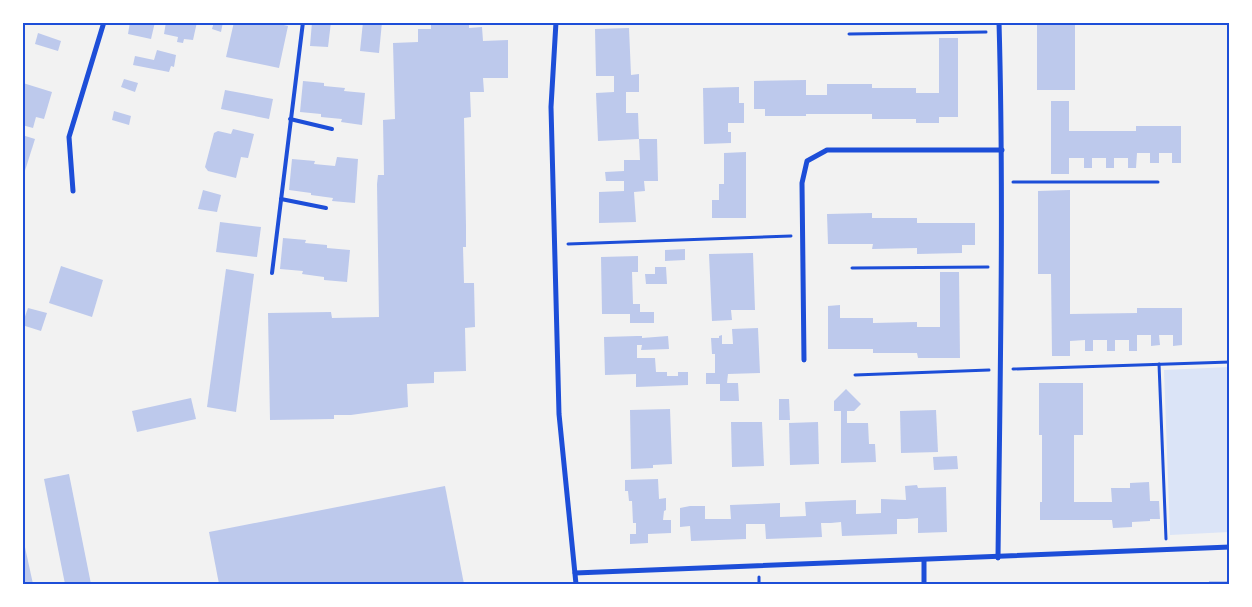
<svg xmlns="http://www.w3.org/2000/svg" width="1252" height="607" viewBox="0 0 1252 607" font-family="'Asap Condensed',sans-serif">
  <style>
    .green { fill: #dbe4f7 }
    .building { fill: #bdc9ec }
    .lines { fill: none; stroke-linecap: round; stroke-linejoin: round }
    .path { stroke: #1d4ed8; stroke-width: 3 }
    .service { stroke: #1d4ed8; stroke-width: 4 }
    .minor { stroke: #1d4ed8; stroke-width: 5 }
    .neatline { fill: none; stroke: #1d4ed8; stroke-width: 2 }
  </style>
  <rect width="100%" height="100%" fill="#f2f2f2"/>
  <polygon class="green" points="1229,367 1229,532 1170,535 1164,370"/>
  <g class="building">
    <polygon points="130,22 155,22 151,39 128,34"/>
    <polygon points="166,22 197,22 193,40 184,39 183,43 177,42 178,37 164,34"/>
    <polygon points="214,22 223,22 221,32 212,29"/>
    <polygon points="234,22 271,22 288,26 279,68 226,57"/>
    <polygon points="312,22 331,22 328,47 310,46"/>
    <polygon points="363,22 382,22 379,53 360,51"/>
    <polygon points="431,22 469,22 469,28 482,27 483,41 508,40 508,78 483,78 484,92 470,92 471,117 464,118 466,226 466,247 463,247 464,283 474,283 475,327 465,328 466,371 434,372 434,383 407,384 408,407 351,415 334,415 334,419 270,420 268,313 331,312 332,318 379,317 377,184 378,175 384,175 383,120 395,119 393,43 418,42 418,29 431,29"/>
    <rect x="1037" y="22" width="38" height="68"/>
    <polygon points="629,28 631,75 639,74 639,92 626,92 626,113 638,113 639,139 657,139 658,181 644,181 645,191 634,192 636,222 599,223 599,192 624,191 624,181 606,181 605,172 624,171 624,160 640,160 639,139 598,141 596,93 614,92 614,76 596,76 595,29"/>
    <polygon points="38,33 61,41 58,51 35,44"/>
    <polygon points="939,38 958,38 958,117 939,117 939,123 916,123 916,119 872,119 872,114 806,114 806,116 765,116 765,109 754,109 754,81 806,80 806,95 827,95 827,84 872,84 872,88 916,88 916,93 939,93"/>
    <polygon points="157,50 176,55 174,67 171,66 169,72 133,65 135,56 154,60"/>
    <polygon points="124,79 138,83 135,92 121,87"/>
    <polygon points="303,81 324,83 324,86 345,88 344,91 365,93 362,125 341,122 342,119 321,117 321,114 300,112"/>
    <polygon points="23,83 52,92 44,119 36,117 33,128 22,125"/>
    <polygon points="739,87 739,103 744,103 744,123 728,123 728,132 731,132 731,143 704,144 703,88"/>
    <polygon points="225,90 273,99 269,119 221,109"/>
    <polygon points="1051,101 1069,101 1069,131 1136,131 1136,126 1181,126 1181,163 1172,163 1172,153 1159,153 1159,163 1150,163 1150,153 1137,153 1136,168 1128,168 1128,158 1114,158 1114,168 1106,168 1106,158 1092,158 1092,168 1084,168 1084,158 1069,158 1069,174 1051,174"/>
    <polygon points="114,111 131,116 129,125 112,120"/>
    <polygon points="233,129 254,134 248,158 241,157 236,178 208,171 205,167 214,133 218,131 231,134"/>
    <polygon points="22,135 35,139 23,177 22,177"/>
    <polygon points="746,152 746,218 712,218 712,200 719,200 719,184 724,184 724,153"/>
    <polygon points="337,157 358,159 355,203 332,201 333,198 311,195 311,193 289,190 292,159 315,161 314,164 335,166"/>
    <polygon points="203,190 221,195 217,212 198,209"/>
    <polygon points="1070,190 1070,314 1137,313 1137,308 1182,308 1182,345 1173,346 1173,335 1159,335 1160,345 1151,346 1151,335 1137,335 1137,351 1129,351 1129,340 1115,340 1115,351 1107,351 1107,340 1093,340 1093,351 1085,351 1085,340 1070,341 1070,356 1052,356 1051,274 1038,274 1038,191"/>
    <polygon points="872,213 872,218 917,218 917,223 975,223 975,245 962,245 962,253 917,254 917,248 872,249 873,244 828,244 827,214"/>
    <polygon points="220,222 261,227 257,257 216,252"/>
    <polygon points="283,238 306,240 305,243 327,245 327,248 350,250 347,282 324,280 324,277 302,274 303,271 280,269"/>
    <polygon points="685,249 685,260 665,261 665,250"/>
    <polygon points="753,253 755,310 731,310 732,320 712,321 709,254"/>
    <polygon points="638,256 638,272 632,272 633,304 640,304 640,312 654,312 654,323 630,323 630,314 602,314 601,257"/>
    <polygon points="61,266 103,280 92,317 49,303"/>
    <polygon points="655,267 666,267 667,284 646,284 645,274 655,274"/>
    <polygon points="226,269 254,274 236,412 207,407"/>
    <polygon points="940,272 959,272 960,358 918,358 917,353 873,353 873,349 828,349 828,306 840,305 840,318 873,318 873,323 917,322 917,327 940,327"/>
    <polygon points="28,308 47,313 41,331 22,325"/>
    <polygon points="758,328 760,373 728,374 727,383 738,383 739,401 720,401 720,384 706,384 706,373 715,373 715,354 712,354 711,338 719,338 719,336 722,335 722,344 733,344 732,329"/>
    <polygon points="637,336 642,336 642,338 668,336 669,349 641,350 642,345 637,345 637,358 655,358 656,372 667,372 667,376 678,376 678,372 688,372 688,385 636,387 636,374 605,375 604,337"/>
    <polygon points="1039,383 1083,383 1083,435 1074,435 1074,502 1112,502 1111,488 1130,488 1130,483 1149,482 1150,501 1159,501 1160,519 1150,519 1150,521 1132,522 1132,527 1113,528 1112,520 1040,520 1040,502 1042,502 1042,435 1039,435"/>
    <polygon points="846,389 861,404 854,411 847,411 847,423 868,423 869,444 875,444 876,462 841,463 841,411 834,411 834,401"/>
    <polygon points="191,398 196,419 137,432 132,411"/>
    <polygon points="779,399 789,399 790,420 779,420"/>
    <polygon points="670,409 672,464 653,465 653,468 631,469 630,410"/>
    <polygon points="936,410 938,452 901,453 900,411"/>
    <polygon points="731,422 762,422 764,466 732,467"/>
    <polygon points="818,422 819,464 790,465 789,423"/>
    <polygon points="957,456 958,469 934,470 933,457"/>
    <polygon points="69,474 91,584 65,584 44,479"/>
    <polygon points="658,479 659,499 666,498 666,510 664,511 663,520 671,520 671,533 648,534 648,543 630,544 630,534 636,534 636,523 633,523 632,501 629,501 628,491 625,491 625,480"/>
    <polygon points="917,485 918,488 946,487 947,532 918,533 918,518 907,519 897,519 897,534 842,536 841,522 831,523 821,523 822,537 766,539 765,524 746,524 746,539 691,541 690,526 680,527 680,508 690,506 705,506 705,519 731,519 730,505 780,503 780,517 806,516 805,502 856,500 856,514 881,513 881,499 906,500 905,486"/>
    <polygon points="445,486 464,584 219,584 209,532"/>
    <polygon points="22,538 23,538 33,584 22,584"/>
    <rect x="1209" y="581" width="21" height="3"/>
    <polygon points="1176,582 1176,584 1158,584 1158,583"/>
  </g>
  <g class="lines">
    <g class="path">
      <polyline points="849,34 986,32"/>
      <polyline points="1013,182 1158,182"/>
      <polyline points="568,244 791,236"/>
      <polyline points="852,268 988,267"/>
      <polyline points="1159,364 1166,539"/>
      <polyline points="1013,369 1230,362"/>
      <polyline points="855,375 989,370"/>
      <polyline points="759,577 759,584"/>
    </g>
    <g class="service">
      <polyline points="290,119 332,129"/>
      <polyline points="281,199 326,208"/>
      <polyline points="272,273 303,22"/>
    </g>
    <g class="minor">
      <polyline points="556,22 551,107 559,414 576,584"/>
      <polyline points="73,191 69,137 104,22"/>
      <polyline points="804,360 802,183 807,161 827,150 1002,150"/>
      <path d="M998,558C1000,379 1004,201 999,22"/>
      <polyline points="924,560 924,584"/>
      <polyline points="575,573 1230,547"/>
    </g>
  </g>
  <rect width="1252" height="607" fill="none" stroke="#ffffff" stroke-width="48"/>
  <rect x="24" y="24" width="1204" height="559" class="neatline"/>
</svg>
